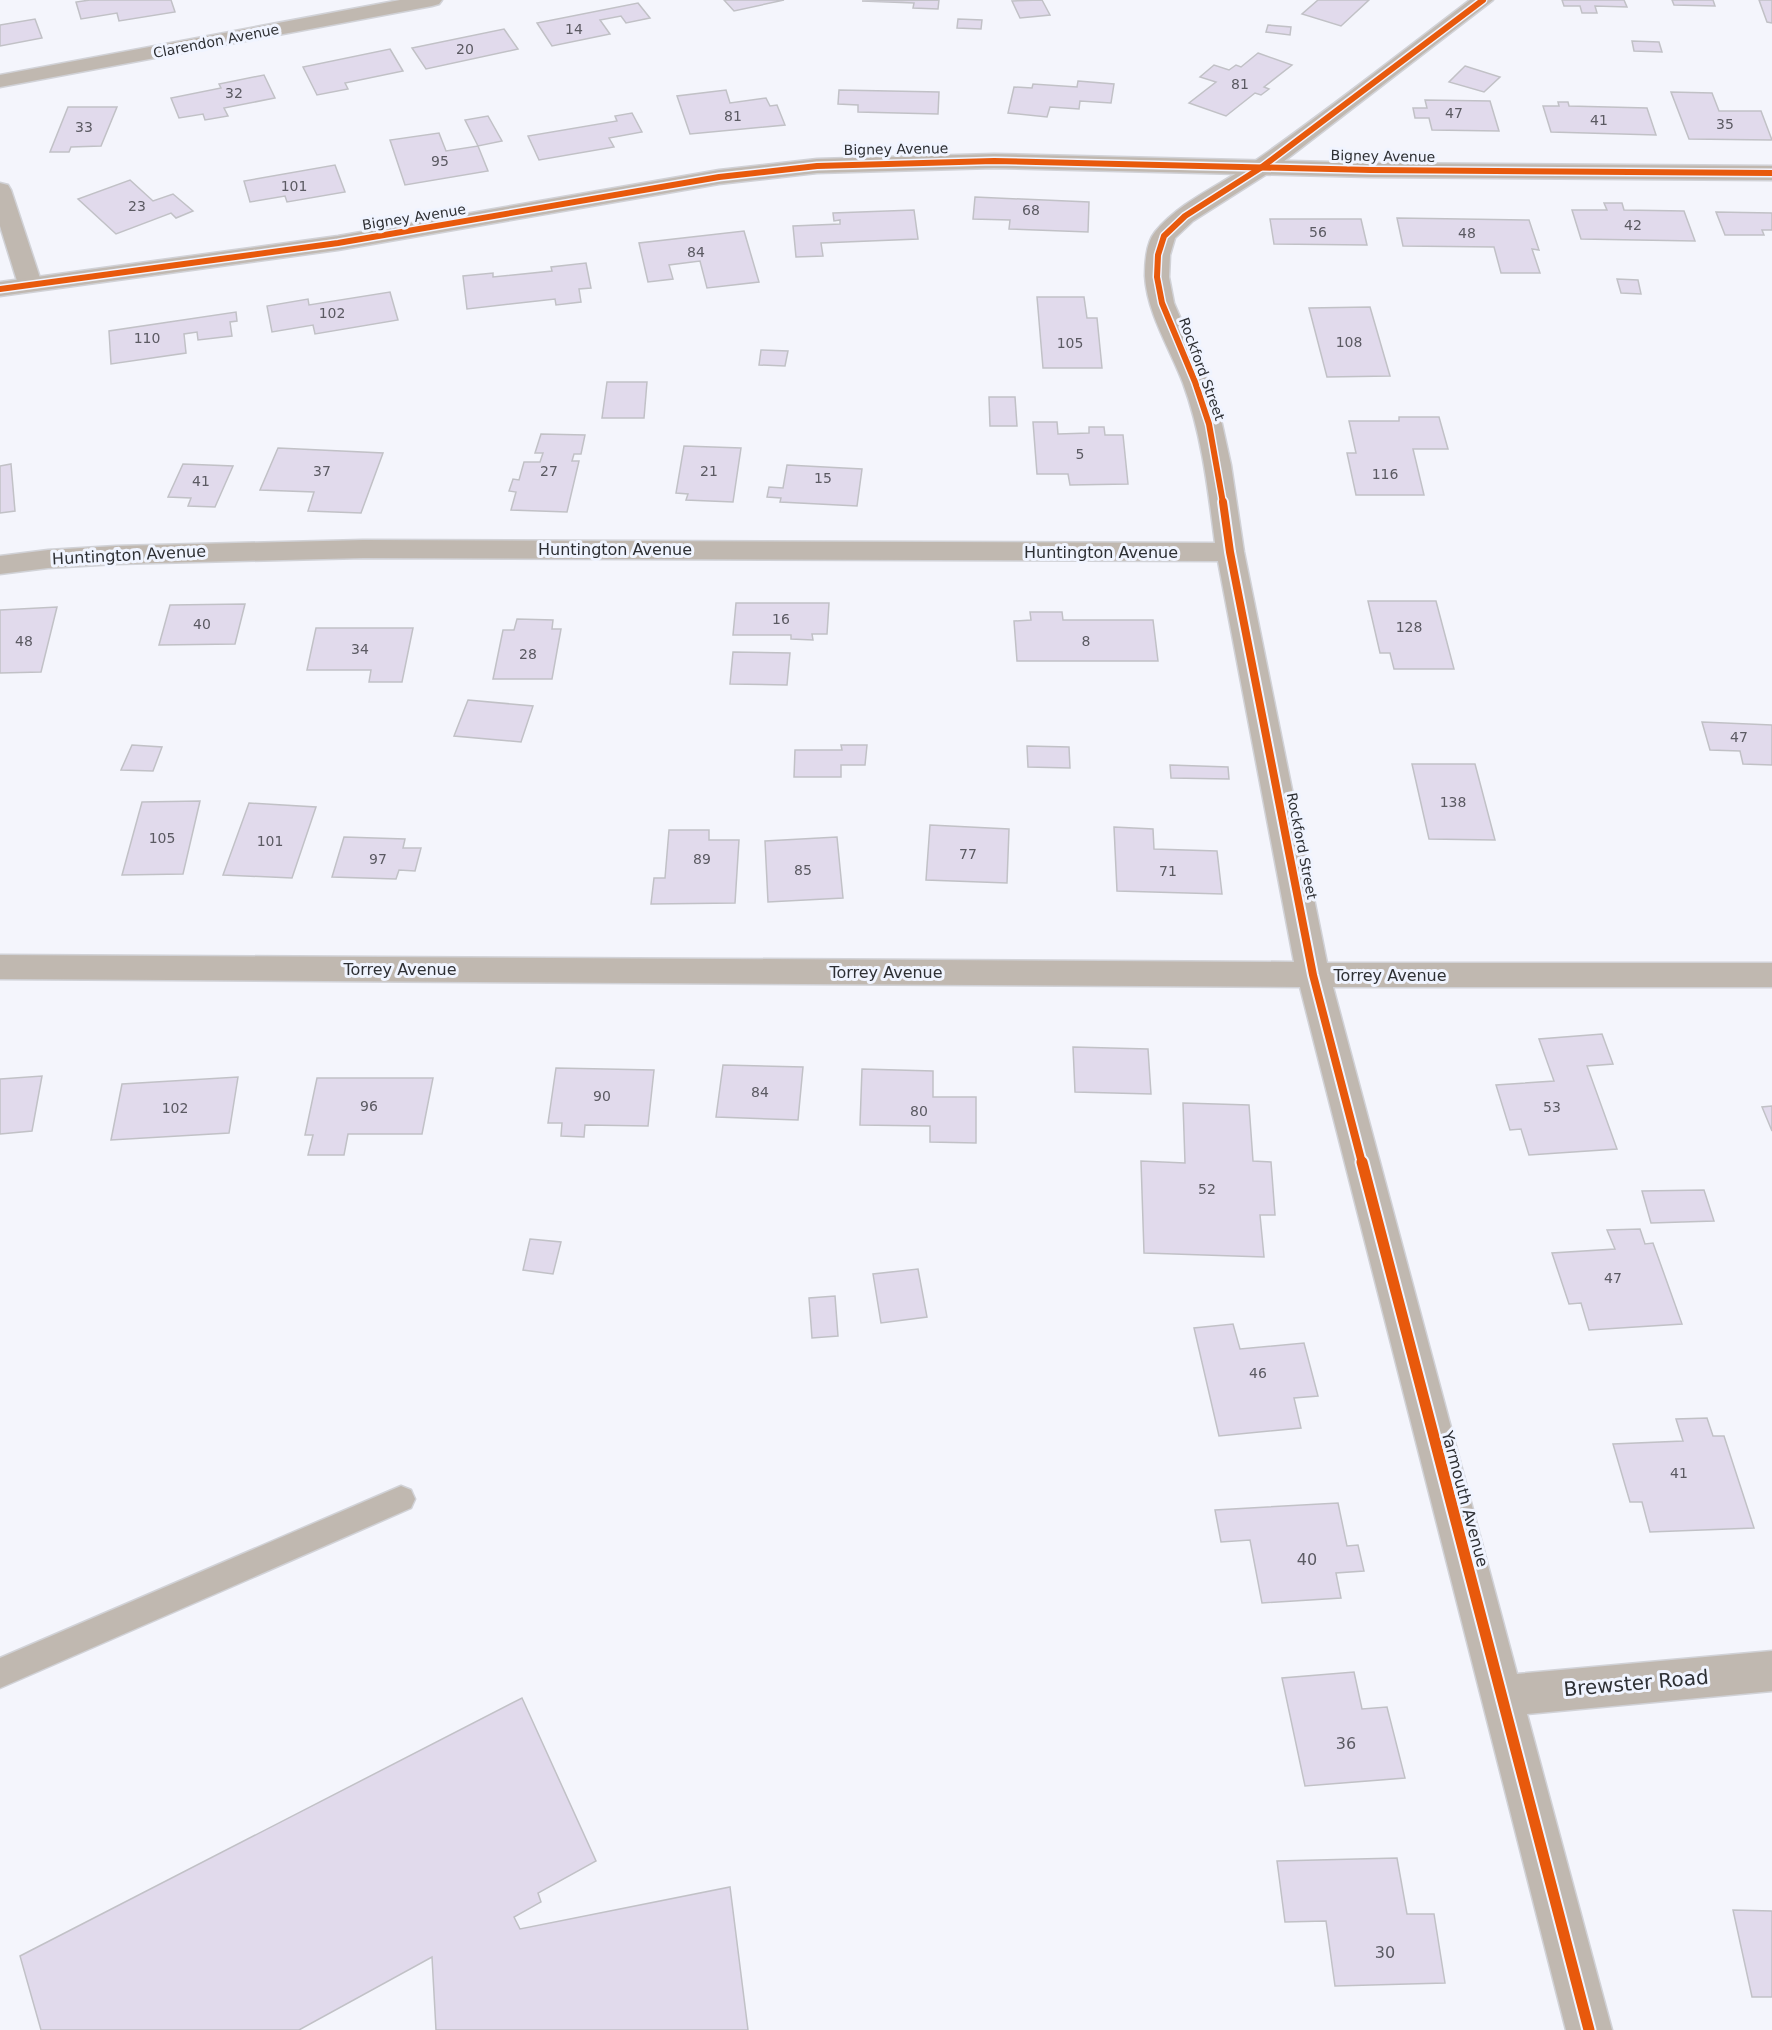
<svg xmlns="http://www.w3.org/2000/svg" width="1772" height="2030" viewBox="0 0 1772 2030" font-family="'DejaVu Sans',sans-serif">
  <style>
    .building { fill: #e1daec; stroke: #c1c1c6; stroke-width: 1.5 }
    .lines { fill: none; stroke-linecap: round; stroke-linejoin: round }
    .service-casing { stroke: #d1d2d7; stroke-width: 3 }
    .minor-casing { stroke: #d1d2d7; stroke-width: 3 }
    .tertiary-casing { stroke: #d1d2d7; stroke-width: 3 }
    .service { fill: #c0b8b0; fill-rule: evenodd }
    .minor { fill: #c0b8b0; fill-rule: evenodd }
    .tertiary { fill: #c0b8b0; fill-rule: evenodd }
    .cycleway-far2-casing { stroke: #f0f4ff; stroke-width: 9 }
    .cycleway-far1-casing { stroke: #f0f4ff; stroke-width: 12 }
    .cycleway-casing { stroke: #f0f4ff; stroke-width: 15 }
    .cycleway-far2 { stroke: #e8590c; stroke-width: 6 }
    .cycleway-far1 { stroke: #e8590c; stroke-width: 8 }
    .cycleway { stroke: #e8590c; stroke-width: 11 }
    .labels { text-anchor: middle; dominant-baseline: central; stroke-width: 6; stroke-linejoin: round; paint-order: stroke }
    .number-label { font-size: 14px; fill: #5b5a62 }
    .far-street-label { font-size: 14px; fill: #2e3034; stroke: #f0f4ff }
    .street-label { font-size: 16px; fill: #2e3034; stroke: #f0f4ff }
    .near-number-label { font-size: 16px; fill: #5b5a62 }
    .near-street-label { font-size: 20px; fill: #2e3034; stroke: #f0f4ff }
  </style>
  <rect width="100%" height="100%" fill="#f4f5fc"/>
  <g class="building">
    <polygon points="90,0 171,0 175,12 119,21 117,13 81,19 76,2"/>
    <polygon points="724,0 784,0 734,11"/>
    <polygon points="939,0 938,9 913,8 914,3 862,1"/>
    <polygon points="1042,0 1050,15 1020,18 1012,1"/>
    <polygon points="1318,0 1369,0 1341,26 1302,14"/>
    <polygon points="1562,0 1624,0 1627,7 1595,6 1597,13 1582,13 1580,6 1564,6"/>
    <polygon points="1672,0 1713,0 1715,6 1674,5"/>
    <polygon points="1759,0 1772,0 1772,23 1767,22"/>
    <polygon points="638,3 650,18 626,23 621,16 600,20 610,34 552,46 537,23"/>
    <polygon points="35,19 42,38 0,46 0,25"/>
    <polygon points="958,19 982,20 981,29 957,28"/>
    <polygon points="1268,25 1291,27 1290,35 1266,32"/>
    <polygon points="504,29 518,49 426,69 412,48"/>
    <polygon points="1632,41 1659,42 1662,52 1634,51"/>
    <polygon points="390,49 403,71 345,83 348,89 317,95 303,67"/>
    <polygon points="1258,53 1292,65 1264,87 1269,89 1261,95 1255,93 1226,116 1189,103 1216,82 1200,77 1214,65 1229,70 1236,65 1241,67"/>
    <polygon points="1465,66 1500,77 1484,92 1449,82"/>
    <polygon points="264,75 275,98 224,108 228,116 205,120 203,114 179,118 171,98 221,88 219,84"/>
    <polygon points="1078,81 1114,84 1111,103 1080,101 1079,109 1050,107 1047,117 1008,113 1014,87 1032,88 1033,84 1077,87"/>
    <polygon points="726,90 730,103 766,98 770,106 777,105 785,125 690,134 677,96"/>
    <polygon points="839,90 939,92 938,114 858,112 858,105 838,104"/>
    <polygon points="1671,92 1712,93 1719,111 1761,111 1772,140 1689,139"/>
    <polygon points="1425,100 1490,101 1499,131 1432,130 1429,118 1415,118 1413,108 1427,108"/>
    <polygon points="1558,102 1568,102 1569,106 1647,108 1656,135 1551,132 1543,106 1559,106"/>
    <polygon points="68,107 117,107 101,146 71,147 69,152 50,152"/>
    <polygon points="632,113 642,132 609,138 614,147 539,160 528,136 617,121 615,116"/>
    <polygon points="488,116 502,141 478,146 465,120"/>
    <polygon points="439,133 446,151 478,146 488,171 405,185 390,140"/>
    <polygon points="335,165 345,192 287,202 285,196 250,202 244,181"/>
    <polygon points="130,180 153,201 173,194 193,211 176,218 171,213 116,234 78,199"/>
    <polygon points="975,197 1089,202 1088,232 1009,229 1010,220 973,219"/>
    <polygon points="1604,203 1622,203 1624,210 1684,211 1695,241 1581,239 1572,210 1607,210"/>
    <polygon points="914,210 918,239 821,243 823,256 796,257 793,226 840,224 840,220 834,221 833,213"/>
    <polygon points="1716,212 1772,213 1772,230 1762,230 1764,235 1725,235"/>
    <polygon points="1397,218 1529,220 1539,250 1532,249 1540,273 1501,273 1494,247 1403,246"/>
    <polygon points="1270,219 1361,219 1367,245 1274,244"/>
    <polygon points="744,231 759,282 707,288 700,261 669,265 673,279 648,282 639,243"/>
    <polygon points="586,263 591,288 579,289 581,302 556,305 555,299 467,309 463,276 493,273 493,277 552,271 551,267"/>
    <polygon points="1617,279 1638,280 1641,294 1621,293"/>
    <polygon points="390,292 398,320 315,334 313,325 272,332 267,306 308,299 309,305"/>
    <polygon points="1037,297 1084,297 1087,318 1097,318 1102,368 1043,368"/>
    <polygon points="1370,307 1390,376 1327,377 1309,308"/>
    <polygon points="236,312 237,321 230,322 232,336 198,340 197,332 184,334 186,353 111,364 109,331"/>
    <polygon points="761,350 788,351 785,366 759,365"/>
    <polygon points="607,382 647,382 644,418 602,418"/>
    <polygon points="989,397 1015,397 1017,426 990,426"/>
    <polygon points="1399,417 1439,417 1448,449 1413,449 1424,495 1356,495 1347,453 1356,453 1349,421 1399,421"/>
    <polygon points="1033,422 1057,422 1058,434 1089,433 1089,427 1104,427 1105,435 1123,435 1128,484 1070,485 1068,474 1037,474"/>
    <polygon points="541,434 585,435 581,454 574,454 572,461 579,461 567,512 511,510 516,492 509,491 513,479 519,480 524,462 540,462 543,453 535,453"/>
    <polygon points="684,446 741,448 733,502 686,500 688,494 676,493"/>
    <polygon points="278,448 383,453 361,513 308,511 314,492 260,490"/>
    <polygon points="11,464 15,511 0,513 0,466"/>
    <polygon points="183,464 233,466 215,507 188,506 191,498 168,497"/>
    <polygon points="787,465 862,469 857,506 780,502 781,498 767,497 769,487 783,488"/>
    <polygon points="1368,601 1436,601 1454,669 1394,669 1390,653 1380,653"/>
    <polygon points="736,603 829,603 827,634 812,634 813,640 791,639 791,635 733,635"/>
    <polygon points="245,604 235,644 159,645 170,605"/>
    <polygon points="57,607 41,672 0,673 0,610"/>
    <polygon points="1030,612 1062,612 1063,620 1153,620 1158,661 1017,661 1014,621 1031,620"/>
    <polygon points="517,619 553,620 552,629 561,629 552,679 493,679 503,630 514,630"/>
    <polygon points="316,628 413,628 402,682 369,682 371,670 307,670"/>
    <polygon points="733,652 790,653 787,685 730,684"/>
    <polygon points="468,700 533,706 521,742 454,736"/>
    <polygon points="1702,722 1772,725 1772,765 1743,764 1740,751 1710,750"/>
    <polygon points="132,745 162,747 153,771 121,770"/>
    <polygon points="841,745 867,745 865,765 841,765 841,777 794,777 795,750 842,750"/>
    <polygon points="1027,746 1069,747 1070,768 1028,767"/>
    <polygon points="1412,764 1475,764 1495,840 1429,839"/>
    <polygon points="1170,765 1228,767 1229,779 1171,778"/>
    <polygon points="200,801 183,874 122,875 142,802"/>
    <polygon points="249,803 316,807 292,878 223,875"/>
    <polygon points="930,825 1009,829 1007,883 926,880"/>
    <polygon points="1114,827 1153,829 1154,849 1217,851 1222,894 1117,891"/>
    <polygon points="669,830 709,830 709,840 739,840 735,903 651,904 654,878 665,878"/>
    <polygon points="344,837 405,839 403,848 421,848 415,871 399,870 396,879 332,877"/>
    <polygon points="837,837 843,898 768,902 765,841"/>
    <polygon points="1602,1034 1613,1064 1587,1066 1617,1149 1529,1155 1521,1129 1510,1130 1496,1085 1554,1081 1539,1039"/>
    <polygon points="1073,1047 1148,1049 1151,1094 1075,1092"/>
    <polygon points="723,1065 803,1067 798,1120 716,1117"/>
    <polygon points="556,1068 654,1070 648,1126 585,1125 584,1137 561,1136 562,1123 548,1123"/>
    <polygon points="862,1069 933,1071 933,1097 976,1097 976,1143 930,1142 930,1126 860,1125"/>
    <polygon points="42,1076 32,1131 0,1134 0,1079"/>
    <polygon points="238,1077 229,1133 111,1140 122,1084"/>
    <polygon points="317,1078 433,1078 422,1134 348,1134 344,1155 308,1155 313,1135 305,1135"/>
    <polygon points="1183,1103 1249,1105 1253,1161 1271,1162 1275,1215 1260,1215 1264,1257 1144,1253 1141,1161 1185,1163"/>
    <polygon points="1772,1106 1772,1131 1762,1107"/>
    <polygon points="1704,1190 1714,1221 1651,1223 1642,1191"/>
    <polygon points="1640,1229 1645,1244 1653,1243 1682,1324 1589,1330 1581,1303 1569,1304 1552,1253 1615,1249 1607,1230"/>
    <polygon points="530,1239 561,1242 553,1274 523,1270"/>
    <polygon points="918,1269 927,1317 881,1323 873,1274"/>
    <polygon points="835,1296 838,1336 812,1338 809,1298"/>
    <polygon points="1233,1324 1240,1349 1304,1343 1318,1396 1294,1398 1301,1428 1219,1436 1194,1328"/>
    <polygon points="1707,1418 1713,1436 1724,1436 1754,1528 1650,1532 1642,1502 1630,1502 1613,1444 1683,1441 1676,1419"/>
    <polygon points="1338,1503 1347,1546 1358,1545 1364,1571 1336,1573 1341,1598 1262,1603 1250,1540 1221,1542 1215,1510"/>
    <polygon points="1354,1672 1362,1709 1387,1707 1405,1778 1305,1786 1282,1678"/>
    <polygon points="522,1698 596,1861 538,1893 541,1902 514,1917 520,1929 730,1887 748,2030 436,2030 432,1957 299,2030 41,2030 20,1956"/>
    <polygon points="1397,1858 1407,1914 1434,1914 1445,1983 1335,1986 1326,1921 1285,1922 1277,1861"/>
    <polygon points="1733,1910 1772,1911 1772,1997 1752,1997"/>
  </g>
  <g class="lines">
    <defs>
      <polygon id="service" points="401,1486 411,1490 415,1499 411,1508 0,1688 0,1658"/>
      <g id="minor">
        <polygon points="400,0 442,0 439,4 432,6 0,87 0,75"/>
        <path d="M1470,0H1493L1270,172L1193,221L1175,238L1170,255L1169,277L1174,303L1208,382L1222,424L1231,465L1244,552L1327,963H1772V987H1333L1517,1674L1772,1651V1691L1527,1714L1612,2030H1566L1300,987L0,979V955L1294,962L1218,561L363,558L116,564L48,568L0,574V556L48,550L116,546L363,540L1215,543C1208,489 1202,435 1183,383C1170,349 1147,313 1145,276C1145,263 1146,243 1155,232C1180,201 1223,184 1255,161C1328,110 1399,54 1470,0Z"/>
        <polygon points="0,183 8,185 11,190 42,284 38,289 30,291 22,289 18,284 0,226"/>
      </g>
      <polygon id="tertiary" points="994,154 1371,163 1772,166 1772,180 1371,177 994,168 817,173 719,184 338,250 0,296 0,282 338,236 719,170 817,159"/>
    </defs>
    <use href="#service" class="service-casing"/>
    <use href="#minor" class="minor-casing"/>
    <use href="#tertiary" class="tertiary-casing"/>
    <use href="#service" class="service"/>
    <use href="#minor" class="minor"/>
    <use href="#tertiary" class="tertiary"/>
    <defs>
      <g id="cycleway-far2">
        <polyline points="0,289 338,243 719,177 817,166 994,161 1371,170 1772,173"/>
        <polyline points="1223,503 1209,424 1195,382 1162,303 1157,277 1158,255 1164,236 1185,216 1262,167 1483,0"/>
      </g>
      <polyline id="cycleway-far1" points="1223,502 1230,552 1313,975 1362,1163"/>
      <polyline id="cycleway" points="1362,1162 1589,2030"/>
    </defs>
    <use href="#cycleway-far2" class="cycleway-far2-casing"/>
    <use href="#cycleway-far1" class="cycleway-far1-casing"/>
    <use href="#cycleway" class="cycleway-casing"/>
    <use href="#cycleway-far2" class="cycleway-far2"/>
    <use href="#cycleway-far1" class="cycleway-far1"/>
    <use href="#cycleway" class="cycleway"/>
  </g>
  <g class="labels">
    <g class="number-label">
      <text x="574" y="29">14</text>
      <text x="465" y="49">20</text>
      <text x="1240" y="84">81</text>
      <text x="234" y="93">32</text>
      <text x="1454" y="113">47</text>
      <text x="733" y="116">81</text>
      <text x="1599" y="120">41</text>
      <text x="1725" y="124">35</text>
      <text x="84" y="127">33</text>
      <text x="440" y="161">95</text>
      <text x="294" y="186">101</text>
      <text x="137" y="206">23</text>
      <text x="1031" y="210">68</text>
      <text x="1633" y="225">42</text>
      <text x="1318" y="232">56</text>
      <text x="1467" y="233">48</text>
      <text x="696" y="252">84</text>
      <text x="332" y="313">102</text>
      <text x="147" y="338">110</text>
      <text x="1349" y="342">108</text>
      <text x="1070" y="343">105</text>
      <text x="1080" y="454">5</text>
      <text x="322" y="471">37</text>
      <text x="549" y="471">27</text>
      <text x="709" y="471">21</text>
      <text x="1385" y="474">116</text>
      <text x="823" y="478">15</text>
      <text x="201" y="481">41</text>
      <text x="781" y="619">16</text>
      <text x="202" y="624">40</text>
      <text x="1409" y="627">128</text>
      <text x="24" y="641">48</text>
      <text x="1086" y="641">8</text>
      <text x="360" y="649">34</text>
      <text x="528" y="654">28</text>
      <text x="1739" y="737">47</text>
      <text x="1453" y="802">138</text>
      <text x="162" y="838">105</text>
      <text x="270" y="841">101</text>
      <text x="968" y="854">77</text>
      <text x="378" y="859">97</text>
      <text x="702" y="859">89</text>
      <text x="803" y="870">85</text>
      <text x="1168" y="871">71</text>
      <text x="760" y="1092">84</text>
      <text x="602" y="1096">90</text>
      <text x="369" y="1106">96</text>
      <text x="1552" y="1107">53</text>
      <text x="175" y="1108">102</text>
      <text x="919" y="1111">80</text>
      <text x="1207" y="1189">52</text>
      <text x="1613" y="1278">47</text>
      <text x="1258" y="1373">46</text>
      <text x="1679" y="1473">41</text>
    </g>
    <g class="far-street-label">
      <text transform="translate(216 41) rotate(-11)">Clarendon Avenue</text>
      <text transform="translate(896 149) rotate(-1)">Bigney Avenue</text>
      <text transform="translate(1383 156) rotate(1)">Bigney Avenue</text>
      <text transform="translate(414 217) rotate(-9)">Bigney Avenue</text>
      <text transform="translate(1202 369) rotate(70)">Rockford Street</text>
      <text transform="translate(1302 846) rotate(79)">Rockford Street</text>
    </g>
    <g class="street-label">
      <text x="615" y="549">Huntington Avenue</text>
      <text x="1101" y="552">Huntington Avenue</text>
      <text transform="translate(129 555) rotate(-3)">Huntington Avenue</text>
      <text x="400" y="969">Torrey Avenue</text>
      <text x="886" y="972">Torrey Avenue</text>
      <text x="1390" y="975">Torrey Avenue</text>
      <text transform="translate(1465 1499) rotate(75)">Yarmouth Avenue</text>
    </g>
    <g class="near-number-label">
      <text x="1307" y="1559">40</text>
      <text x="1346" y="1743">36</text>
      <text x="1385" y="1952">30</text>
    </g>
    <g class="near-street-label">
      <text transform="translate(1636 1683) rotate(-5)">Brewster Road</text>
    </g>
  </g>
</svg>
